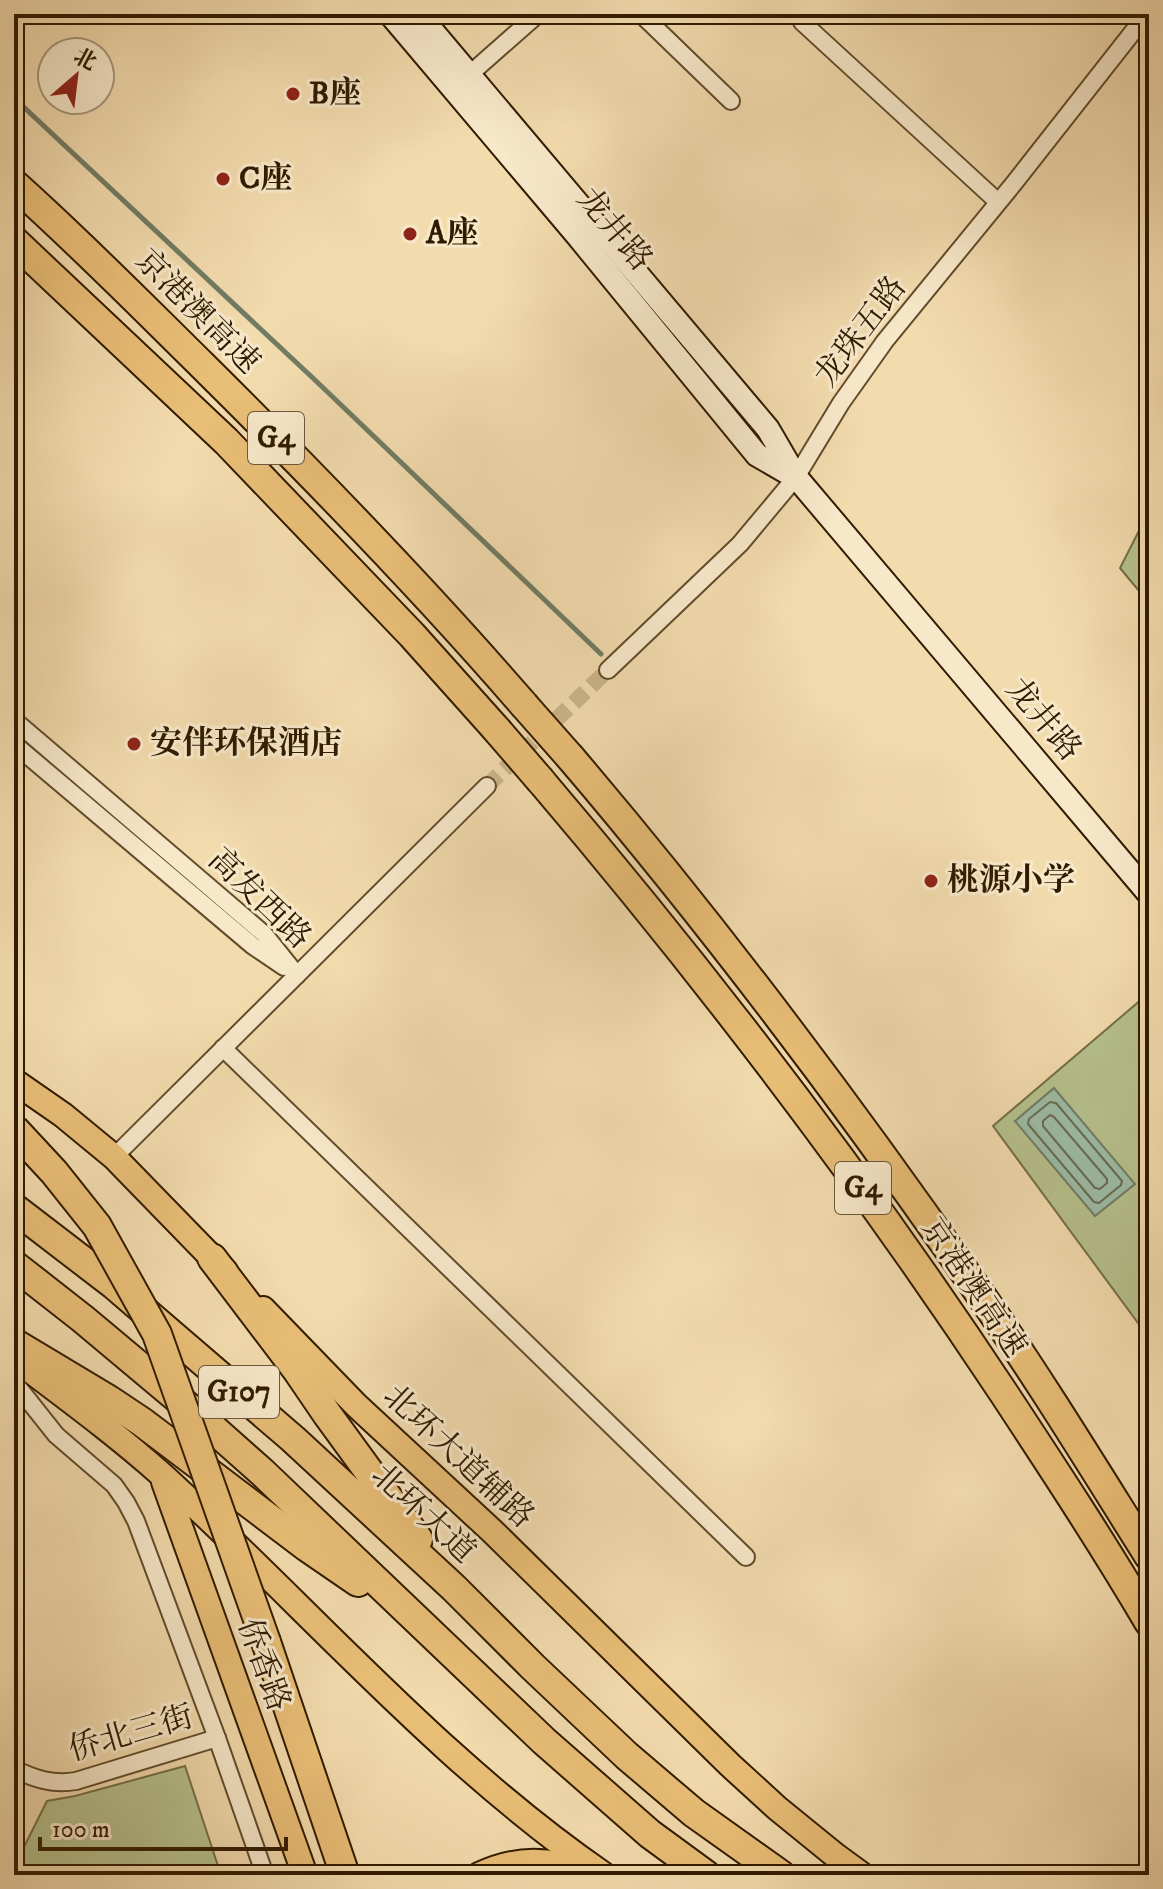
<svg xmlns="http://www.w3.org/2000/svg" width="1163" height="1889" viewBox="0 0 1163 1889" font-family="'IM FELL DW Pica','Noto Serif SC',serif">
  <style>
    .green { fill: #b6c18d; stroke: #746e46; stroke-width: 2 }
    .water { fill: #9cbca6; stroke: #717c64; stroke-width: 2 }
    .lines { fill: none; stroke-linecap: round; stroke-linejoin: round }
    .shore { stroke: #666c53; stroke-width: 2 }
    .stream { stroke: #717c64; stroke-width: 5 }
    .street-tunnel { stroke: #cbb58a; stroke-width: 16; stroke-dasharray: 16 8; stroke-linecap: butt }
    .street-casing { stroke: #614b2b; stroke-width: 20 }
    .secondary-casing { stroke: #311b00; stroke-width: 26 }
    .primary-casing { stroke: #311b00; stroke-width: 28 }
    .highway-casing { stroke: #311b00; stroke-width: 32 }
    .street { stroke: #f7e8ca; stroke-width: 16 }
    .secondary { stroke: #f7e8ca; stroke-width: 22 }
    .primary { stroke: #e9be76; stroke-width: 24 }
    .highway { stroke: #e9be76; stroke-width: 28 }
    .highway-bridge-casing { stroke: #311b00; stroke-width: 32; stroke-linecap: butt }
    .highway-bridge { stroke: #e9be76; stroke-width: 28 }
    .poi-dot { fill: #8f2418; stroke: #f7e8ca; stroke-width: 3 }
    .labels { text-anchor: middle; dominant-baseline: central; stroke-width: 6; stroke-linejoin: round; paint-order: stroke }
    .shield { fill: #f7e8ca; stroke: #6c583d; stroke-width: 2 }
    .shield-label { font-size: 30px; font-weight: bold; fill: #311b00 }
    .poi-label { font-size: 32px; font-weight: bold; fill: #311b00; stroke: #f7e8ca; text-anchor: start }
    .street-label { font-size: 32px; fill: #311b00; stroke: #f7e8ca }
  </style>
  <rect width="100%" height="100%" fill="#f2dbad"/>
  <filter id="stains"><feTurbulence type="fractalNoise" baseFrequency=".0025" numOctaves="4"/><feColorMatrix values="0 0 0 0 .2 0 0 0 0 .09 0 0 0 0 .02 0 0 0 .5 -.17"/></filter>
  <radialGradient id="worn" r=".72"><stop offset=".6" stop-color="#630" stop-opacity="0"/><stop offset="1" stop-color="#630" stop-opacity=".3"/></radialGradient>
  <g class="green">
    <polygon points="1149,511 1149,603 1120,568"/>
    <polygon points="1149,993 1149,1338 993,1126"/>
    <polygon points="185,1766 221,1875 14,1875 14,1867 47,1801 75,1796"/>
  </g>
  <polygon class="water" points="1054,1088 1135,1184 1095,1216 1015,1121"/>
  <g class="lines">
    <g class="shore">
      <polygon points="1050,1102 1056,1103 1122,1181 1121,1185 1099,1203 1094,1202 1028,1124 1029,1119"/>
      <polygon points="1050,1115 1054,1117 1107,1179 1107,1183 1100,1189 1095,1188 1043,1126 1043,1121"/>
    </g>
    <polyline class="stream" points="14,98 315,380 601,654"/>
    <polyline class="street-tunnel" points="487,786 608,670"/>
    <defs>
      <g id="street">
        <polyline points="641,14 731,101"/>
        <polyline points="800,14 802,22 998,202"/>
        <polyline points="470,74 538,14"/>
        <polyline points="608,670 740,544 796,477 841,403 885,341 1015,182 1147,14"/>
        <polyline points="14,720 264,934 297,975"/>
        <polyline points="14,744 253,946 284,967"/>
        <polyline points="223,1048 746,1557"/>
        <polyline points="114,1157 487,786"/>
        <polyline points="14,1382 56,1435 114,1485 126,1502 136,1521 217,1738 265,1875"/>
        <path d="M14,1769C35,1779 53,1785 76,1781L217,1738"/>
      </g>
      <g id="secondary">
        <polyline points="390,14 576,234 757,455 795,477"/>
        <polyline points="418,14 768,429 796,477 1149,894"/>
      </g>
      <g id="primary">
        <polyline points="14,1081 63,1115 114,1157 225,1271"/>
        <polyline points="263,1309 356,1405 492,1531 730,1765 777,1808 836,1856 862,1875"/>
        <path d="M14,1358C64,1396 115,1433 162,1475C309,1609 440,1762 604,1875"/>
        <polyline points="164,1482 305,1875"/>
        <path d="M479,1875C518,1857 549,1858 588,1874"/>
      </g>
      <g id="highway">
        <path d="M14,184C79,242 140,304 202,365C313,475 422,587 524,705"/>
        <polyline points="14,241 226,441 412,635 497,730"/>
        <path d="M570,757C715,927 850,1107 978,1291C1038,1377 1093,1467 1149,1556"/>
        <path d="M541,781C707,976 862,1179 1003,1392C1053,1468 1103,1544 1149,1622"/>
        <polyline points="14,1208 113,1284 293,1439 454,1588 533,1667 627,1756 694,1813 781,1875"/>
        <polyline points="212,1258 297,1370 327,1414 418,1539"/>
        <polyline points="14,1265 83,1319 200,1417 262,1472 544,1741 650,1834 706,1875"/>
        <polyline points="14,1343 109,1400 142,1422 307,1547 358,1582"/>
        <polyline points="266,1642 345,1875"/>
      </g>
    </defs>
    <use href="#street" class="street-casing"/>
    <use href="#secondary" class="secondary-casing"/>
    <use href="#primary" class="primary-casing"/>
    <use href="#highway" class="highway-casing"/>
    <use href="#street" class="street"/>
    <use href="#secondary" class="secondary"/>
    <use href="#primary" class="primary"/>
    <use href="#highway" class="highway"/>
    <defs>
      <g id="highway-bridge">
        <polyline points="524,705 570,757"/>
        <polyline points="497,730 541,781"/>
        <polyline points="14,1129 54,1172 97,1226 157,1334 266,1642"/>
      </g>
    </defs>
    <use href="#highway-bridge" class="highway-bridge-casing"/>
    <use href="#highway-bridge" class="highway-bridge"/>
  </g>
  <g class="poi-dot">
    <circle cx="293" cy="94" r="8"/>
    <circle cx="223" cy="179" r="8"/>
    <circle cx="410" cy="234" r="8"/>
    <circle cx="134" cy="744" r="8"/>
    <circle cx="931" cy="881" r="8"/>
  </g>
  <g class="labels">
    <g class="shield">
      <rect x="248" y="412" width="56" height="52" rx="6"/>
      <rect x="835" y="1162" width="56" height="52" rx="6"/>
      <rect x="199" y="1366" width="80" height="52" rx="6"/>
    </g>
    <g class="shield-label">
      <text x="276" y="438">G4</text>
      <text x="863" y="1188">G4</text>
      <text x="239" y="1392">G107</text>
    </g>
    <g class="poi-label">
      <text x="309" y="94">B座</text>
      <text x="239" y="179">C座</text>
      <text x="426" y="234">A座</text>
      <text x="150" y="744">安伴环保酒店</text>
      <text x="947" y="881">桃源小学</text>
    </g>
    <g class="street-label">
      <text transform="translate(614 230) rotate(50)">龙井路</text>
      <text transform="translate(197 312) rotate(45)">京港澳高速</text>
      <text transform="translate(861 332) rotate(-53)">龙珠五路</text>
      <text transform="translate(1043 720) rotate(50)">龙井路</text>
      <text transform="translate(259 899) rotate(44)">高发西路</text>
      <text transform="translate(973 1288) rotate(56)">京港澳高速</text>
      <text transform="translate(458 1457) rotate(43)">北环大道辅路</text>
      <text transform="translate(423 1514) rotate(43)">北环大道</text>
      <text transform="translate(263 1665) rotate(70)">侨香路</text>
      <text transform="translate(131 1734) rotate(-16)">侨北三街</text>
    </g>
  </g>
  <rect width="1163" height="1889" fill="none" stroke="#f2dbad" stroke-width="48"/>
  <rect x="16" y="16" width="1131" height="1857" fill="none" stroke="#311b00" stroke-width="4"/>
  <rect x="24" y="24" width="1115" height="1841" fill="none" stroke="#311b00" stroke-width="2"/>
  <g transform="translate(76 76) rotate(28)"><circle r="38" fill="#f7e8ca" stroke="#a89679" stroke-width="2"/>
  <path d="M0-6L14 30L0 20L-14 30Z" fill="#8f2418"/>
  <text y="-12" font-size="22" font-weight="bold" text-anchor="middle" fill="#311b00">北</text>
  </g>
  <path d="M40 1837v12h246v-12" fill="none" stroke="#311b00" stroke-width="4"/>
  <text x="52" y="1837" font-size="24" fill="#311b00" stroke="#f7e8ca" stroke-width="6" paint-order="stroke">100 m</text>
  <rect width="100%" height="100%" filter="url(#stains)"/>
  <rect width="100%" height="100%" fill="url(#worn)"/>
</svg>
